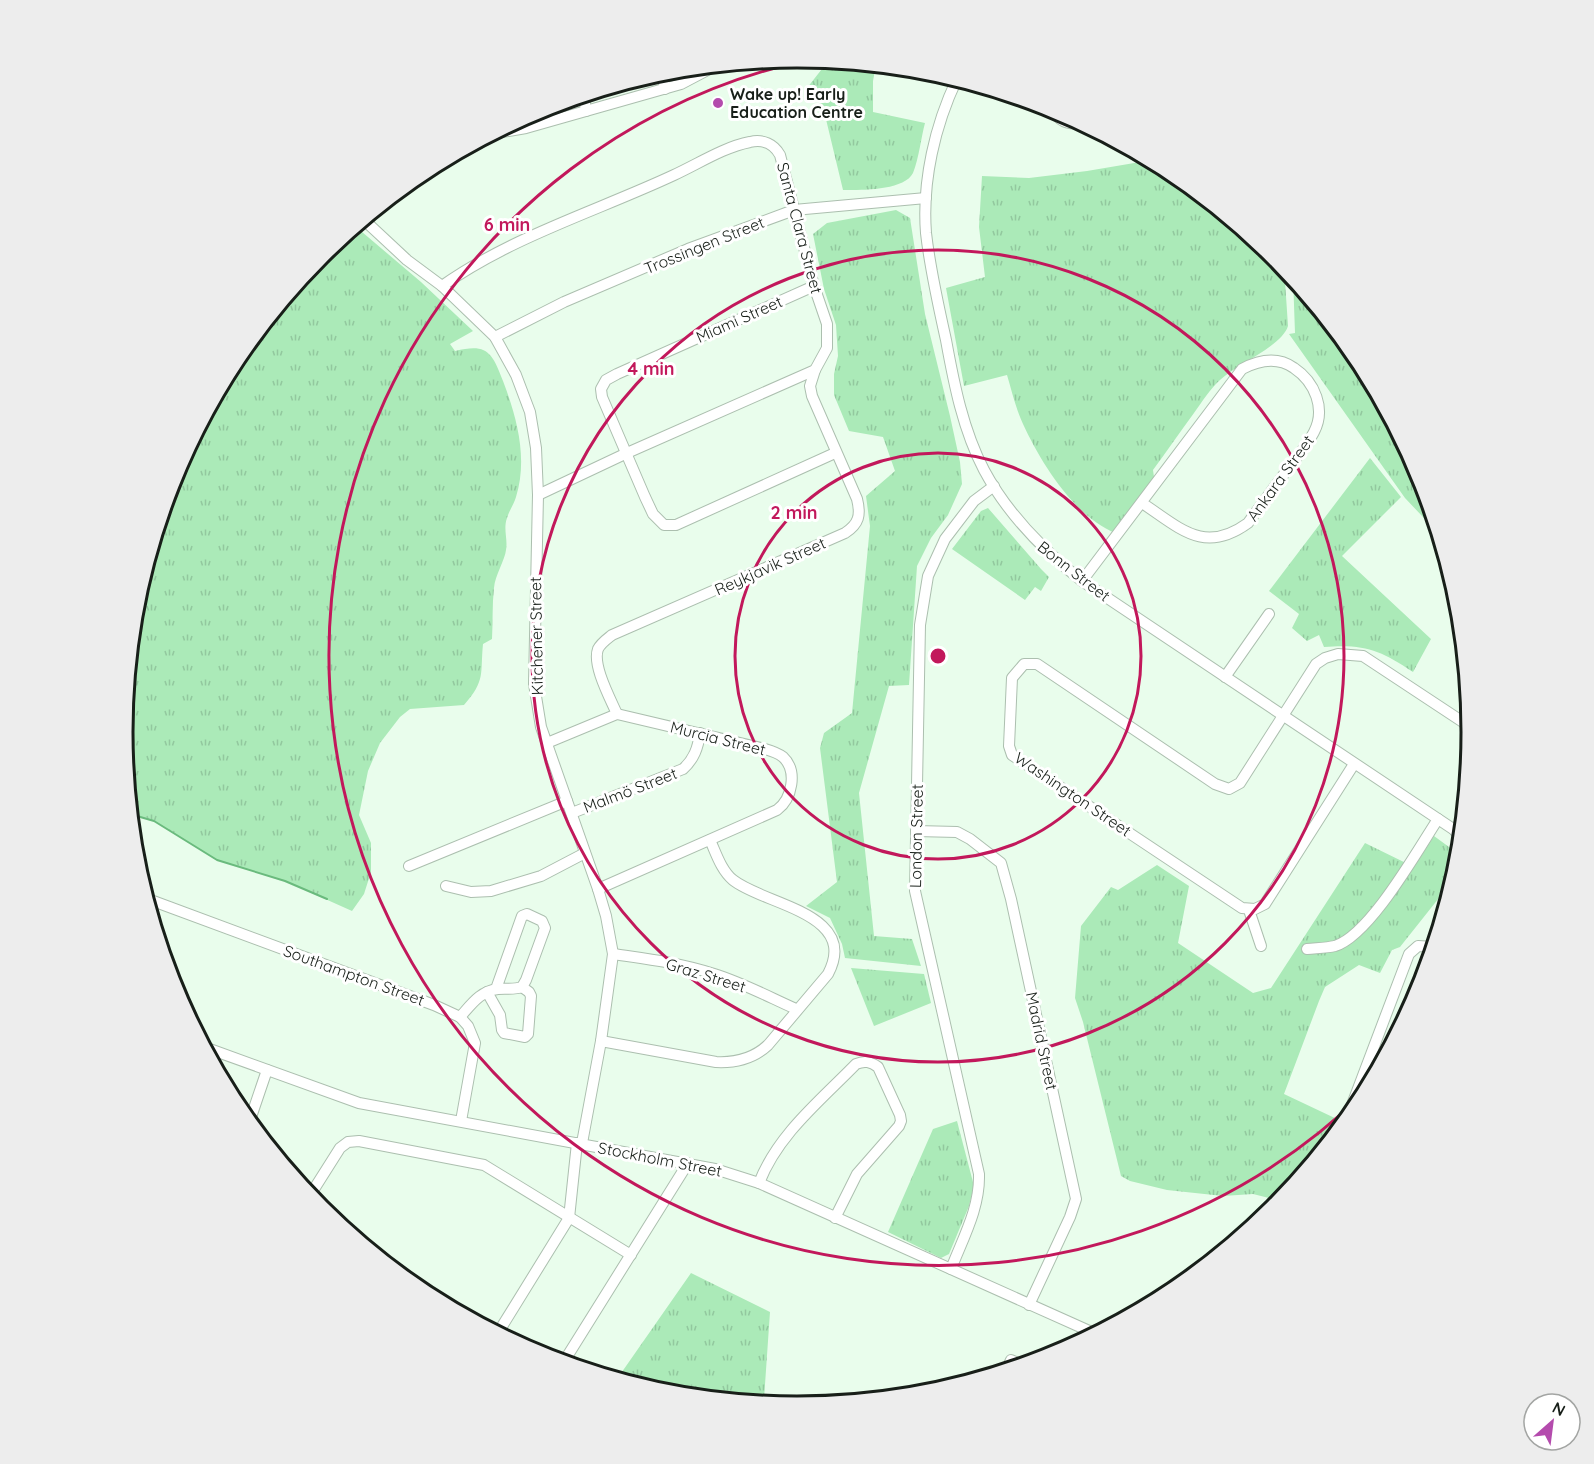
<svg xmlns="http://www.w3.org/2000/svg" width="1594" height="1464" viewBox="0 0 1594 1464" font-family="Quicksand,sans-serif">
  <style>
    .grass { fill: url(#grass-tufts) }
    .lines { fill: none; stroke-linecap: round; stroke-linejoin: round }
    .stream { stroke: #6aba7d; stroke-width: 2 }
    .minor-casing { stroke: #acbfaf; stroke-width: 12 }
    .minor { stroke: #fff; stroke-width: 10 }
    .ring { fill: none; stroke: #c2185b; stroke-width: 3 }
    .poi-dot { fill: #b44bad; stroke: #fff; stroke-width: 2 }
    .labels { text-anchor: middle; dominant-baseline: central; stroke-width: 6; stroke-linejoin: round; paint-order: stroke }
    .poi-label { font-size: 16px; font-weight: bold; fill: #181f19; stroke: #fff; text-anchor: start }
    .street-label { font-size: 16px; fill: #181f19; stroke: #fff }
    .rim { fill: none; stroke: #181f19; stroke-width: 3 }
    .centre { fill: #c2185b; stroke: #fff; stroke-width: 3 }
    .ring-label { font-size: 18px; text-anchor: middle; font-weight: bold; fill: #c2185b; stroke: #fff; stroke-width: 6; stroke-linejoin: round; paint-order: stroke }
  </style>
  <defs>
    <pattern id="grass-tufts" width="24" height="20" patternUnits="userSpaceOnUse" patternTransform="scale(1.5)"><rect width="24" height="20" fill="#abeab8"/><path d="M3 7l-1-3M5 7V3M7 7l1-3M15 17l-1-3M17 17v-4M19 17l1-3" fill="none" stroke="#92c89e"/></pattern>
  </defs>
  <rect width="100%" height="100%" fill="#e9fdec"/>
  <g class="grass">
    <path d="M829,60L876,65L873,81V112L925,123C921,138 919,158 913,173C904,191 860,190 843,190L824,111L807,88Z"/>
    <path d="M1152,160L1172,171L1275,255L1284,266L1288,326C1282,346 1237,364 1220,380C1210,389 1202,402 1194,413C1180,432 1167,451 1153,470L1154,477L1115,533C1074,516 1041,463 1023,424C1016,409 1012,392 1007,375L964,386L946,288L985,277L979,227L982,176L1029,178L1087,171Z"/>
    <polygon points="896,210 910,218 925,314 950,416 960,462 962,484 948,515 931,538 917,566 909,685 889,686 859,793 874,936 912,939 921,966 845,958 842,944 830,918 806,906 837,882 820,748 824,733 852,713 870,526 866,496 895,471 883,437 849,431 834,395 834,374 838,356 836,325 824,289 813,234 827,223"/>
    <path d="M355,226L421,282L473,331L450,344L455,351C487,343 492,352 503,381C517,418 528,458 516,497C514,504 509,511 507,518C503,529 508,539 506,550C505,560 495,575 494,588C492,605 493,622 492,639L483,644C480,674 486,680 464,705L410,709L400,717L380,743L368,771L359,815L371,843V872L364,894L352,911L285,881L217,860L154,821L130,814L122,732L135,600L174,473L236,357L320,254Z"/>
    <polygon points="1293,277 1358,357 1421,474 1439,534 1405,498 1289,334 1295,333"/>
    <path d="M1370,458L1401,497L1342,556L1431,639L1413,672C1380,650 1365,644 1324,647L1319,635L1307,641L1292,628L1299,614L1269,591Z"/>
    <polygon points="988,508 1041,569 1049,577 1041,591 1035,587 1025,600 952,549 981,511"/>
    <polygon points="1434,836 1460,855 1454,879 1400,947 1392,950 1380,973 1359,965 1325,987 1319,1001 1284,1094 1339,1120 1330,1142 1281,1201 1253,1194 1223,1196 1167,1190 1130,1181 1121,1176 1083,1022 1075,998 1081,926 1111,887 1118,890 1157,865 1189,886 1178,943 1253,993 1271,988 1365,843 1414,867"/>
    <polygon points="851,968 924,974 931,1003 874,1026"/>
    <polygon points="957,1121 974,1186 969,1206 949,1254 941,1258 888,1232 933,1129"/>
    <polygon points="691,1273 770,1312 764,1399 770,1404 665,1394 617,1379"/>
  </g>
  <g class="lines">
    <polyline class="stream" points="130,814 154,821 217,860 285,881 327,899"/>
    <defs>
      <g id="minor">
        <polyline points="662,71 665,89"/>
        <path d="M957,79C935,125 922,181 926,233C930,269 938,304 946,340C954,384 963,430 984,470C1008,515 1043,550 1082,581L1462,835"/>
        <polyline points="584,95 586,111"/>
        <path d="M1052,107C1057,121 1068,125 1082,123"/>
        <polyline points="491,134 526,128 681,84 717,65"/>
        <polyline points="363,219 407,260 442,286 495,337 516,375 530,412 536,448 538,495 534,684 541,727 598,889 606,916 613,954 601,1041 582,1143"/>
        <path d="M442,286C513,236 597,211 674,175C698,164 724,147 750,142C763,139 774,144 780,155L814,286L827,324V348L815,370L627,453L538,495"/>
        <polyline points="814,286 617,374 606,380 601,389 602,397 645,497 653,514 664,525 676,525 835,453"/>
        <polyline points="495,337 564,302 688,249 794,210 926,198"/>
        <path d="M1082,581L1242,369C1259,360 1277,356 1294,368C1315,382 1326,409 1314,432C1307,446 1296,458 1287,470C1274,488 1261,505 1248,523C1204,555 1180,528 1142,503"/>
        <polyline points="1225,677 1269,614"/>
        <path d="M617,714C610,698 592,665 598,649C601,643 607,639 612,635L845,533C859,524 861,515 857,499L812,396L810,386L815,370"/>
        <path d="M547,743L617,714L765,749C772,751 778,753 783,757C798,771 792,799 777,810L598,889"/>
        <polyline points="1354,764 1265,904 1255,909 1242,908 1012,755 1009,746 1012,678 1024,664 1037,664 1215,784 1229,789 1240,783 1316,664 1325,658 1338,654 1363,656 1472,728"/>
        <path d="M572,813L683,769C694,759 698,748 700,733"/>
        <polyline points="916,831 957,832 970,839 1001,863 1011,899 1076,1199 1070,1217 1029,1305"/>
        <polyline points="1455,831 1464,816"/>
        <polyline points="409,866 567,801"/>
        <polyline points="446,886 471,892 491,891 541,876 585,853"/>
        <polyline points="145,898 434,1005 460,1017 468,1026 475,1043 461,1121"/>
        <polyline points="1249,910 1261,946"/>
        <path d="M1307,949C1316,948 1326,948 1335,946C1370,935 1417,851 1438,819"/>
        <path d="M613,954C647,959 681,963 714,974C743,983 769,997 796,1009"/>
        <polyline points="487,992 500,1015 502,1030 504,1033 525,1037 528,1034 531,996 529,992 522,987"/>
        <path d="M460,1017C471,1005 480,991 498,989C506,988 514,990 522,987L526,980L545,928L542,921L527,914L522,916L496,989"/>
        <path d="M601,1041L716,1062C736,1063 753,1059 768,1045L828,974C860,913 764,905 733,880C721,870 716,853 710,840"/>
        <polyline points="204,1047 359,1103 715,1169 759,1183 1096,1334"/>
        <polyline points="249,1123 267,1070"/>
        <polyline points="1345,1123 1409,954 1418,946 1434,947"/>
        <path d="M759,1183C778,1134 821,1100 856,1064C865,1060 871,1062 878,1067L900,1115L901,1121L899,1126L857,1174L835,1218"/>
        <polyline points="309,1197 340,1148 348,1142 359,1141 484,1165 631,1255"/>
        <path d="M951,1269C963,1238 980,1208 979,1174L915,891L920,625L928,576L945,539L974,501L994,486"/>
        <polyline points="495,1333 501,1328 569,1218 577,1143"/>
        <polyline points="563,1363 688,1163"/>
        <polyline points="1006,1371 1011,1360 1023,1365"/>
      </g>
    </defs>
    <use href="#minor" class="minor-casing"/>
    <use href="#minor" class="minor"/>
  </g>
  <g class="ring">
    <circle cx="938" cy="656" r="203"/>
    <circle cx="938" cy="656" r="406"/>
    <path d="M1366 1091A610 610 0 1 1 811 59"/>
  </g>
  <circle class="poi-dot" cx="718" cy="103" r="6"/>
  <g class="labels">
    <g class="poi-label">
      <text x="730" y="94">Wake up! Early<tspan x="730" dy="18">Education Centre</tspan></text>
    </g>
    <g class="street-label">
      <text transform="translate(800 228) rotate(75)">Santa Clara Street</text>
      <text transform="translate(704 245) rotate(-22)">Trossingen Street</text>
      <text transform="translate(739 319) rotate(-24)">Miami Street</text>
      <text transform="translate(1280 478) rotate(-54)">Ankara Street</text>
      <text transform="translate(770 566) rotate(-24)">Reykjavik Street</text>
      <text transform="translate(1074 571) rotate(38)">Bonn Street</text>
      <text transform="translate(536 636) rotate(-91)">Kitchener Street</text>
      <text transform="translate(718 738) rotate(14)">Murcia Street</text>
      <text transform="translate(630 790) rotate(-21)">Malmö Street</text>
      <text transform="translate(1073 794) rotate(34)">Washington Street</text>
      <text transform="translate(916 836) rotate(-89)">London Street</text>
      <text transform="translate(354 975) rotate(20)">Southampton Street</text>
      <text transform="translate(706 975) rotate(17)">Graz Street</text>
      <text transform="translate(1042 1041) rotate(78)">Madrid Street</text>
      <text transform="translate(660 1159) rotate(11)">Stockholm Street</text>
    </g>
  </g>
  <path d="M0 0H1594V1464H0ZM133 732a664 664 0 1 1 1328 0a664 664 0 1 1-1328 0Z" fill="#ededed" fill-rule="evenodd"/>
  <path class="rim" d="M133 732a664 664 0 1 1 1328 0a664 664 0 1 1-1328 0Z"/>
  <circle cx="938" cy="656" r="9" class="centre"/>
  <g class="ring-label">
    <text x="507" y="231">6 min</text>
    <text x="651" y="375">4 min</text>
    <text x="794" y="519">2 min</text>
  </g>
  <g transform="translate(1552 1422) rotate(28)"><circle r="28" fill="#ffffff" stroke="#a3a5a3" stroke-width="1.5"/>
  <path d="M0-4.5L10 22L0 15L-10 22Z" fill="#b44bad"/>
  <text y="-9" font-size="16" font-weight="bold" text-anchor="middle" fill="#181f19">N</text>
  </g>
</svg>
